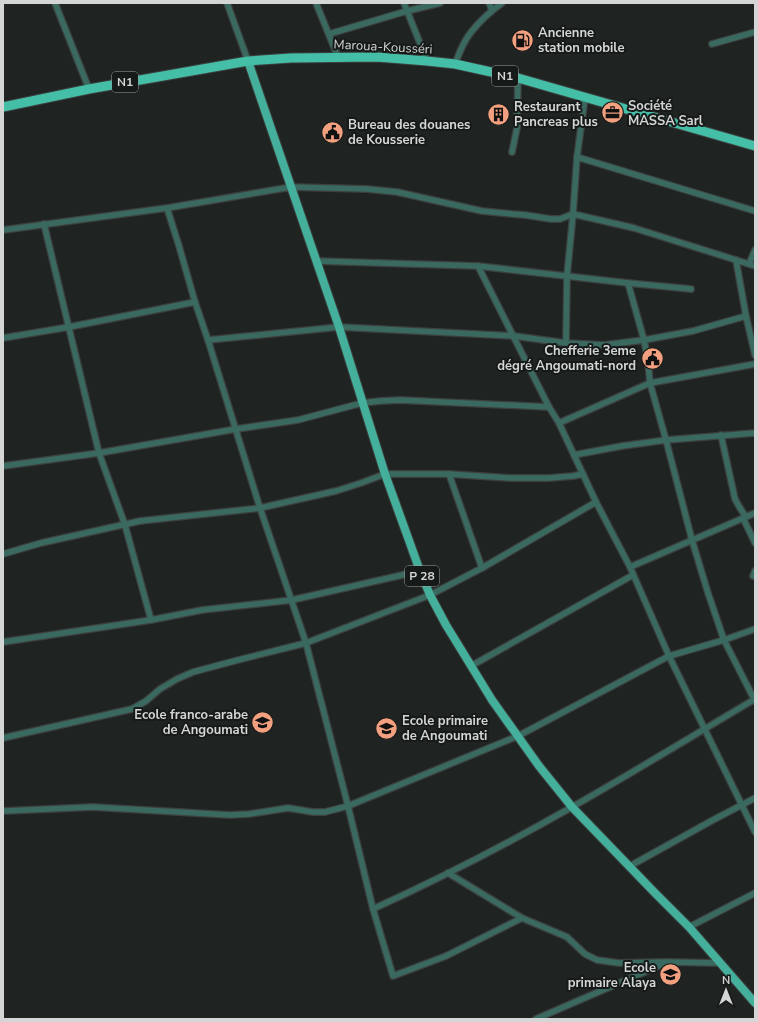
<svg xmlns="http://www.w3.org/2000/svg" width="758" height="1022" viewBox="0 0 758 1022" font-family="'Nunito Sans',sans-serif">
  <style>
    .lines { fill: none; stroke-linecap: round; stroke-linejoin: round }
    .minor-casing { stroke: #3c403f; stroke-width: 8 }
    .primary-casing { stroke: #3c403f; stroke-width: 10 }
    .trunk-casing { stroke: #3c403f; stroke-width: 11 }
    .minor { stroke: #3a695f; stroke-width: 5.5 }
    .primary { stroke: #44b09b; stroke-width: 8 }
    .trunk { stroke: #44bea7; stroke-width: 9 }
    .labels { text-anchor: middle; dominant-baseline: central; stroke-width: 4; stroke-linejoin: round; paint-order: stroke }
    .shield { fill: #161a19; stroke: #9a9e9d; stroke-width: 1 }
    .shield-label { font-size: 12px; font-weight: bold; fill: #d3d6d5 }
    .poi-label { font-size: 13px; font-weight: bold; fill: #d3d6d5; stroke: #161a19; text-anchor: start }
    .street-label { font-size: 13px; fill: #d3d6d5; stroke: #161a19 }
  </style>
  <rect width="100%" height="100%" fill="#1f2422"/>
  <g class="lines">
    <defs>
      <g id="minor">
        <polyline points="55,3 89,89"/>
        <polyline points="227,3 248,61"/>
        <polyline points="316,3 338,57"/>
        <polyline points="404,3 427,61"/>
        <polyline points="489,3 492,10"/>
        <polyline points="329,34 407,11 440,3"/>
        <polyline points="712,44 755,32"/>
        <path d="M455,64C459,53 464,40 472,31C480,21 491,11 502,3"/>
        <polyline points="512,152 517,128 518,78"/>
        <polyline points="577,157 755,211"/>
        <path d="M167,208L179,246L195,302L208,340L260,508L306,643L348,806L373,909C441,878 507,844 572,807C634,772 694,735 755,699"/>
        <polyline points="44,224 99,453 125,525 151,620"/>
        <polyline points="3,230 167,208 291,187 367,189 397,192 482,211 512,214 525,215 551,219 560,219 573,214 634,228 755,266"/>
        <polyline points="736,260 746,316"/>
        <polyline points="316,261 478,266 628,283 644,340 648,361 650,383 666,440 692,540 708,593 724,640 755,701"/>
        <polyline points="749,264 755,250"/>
        <polyline points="478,266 549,407 559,423 596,502 630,567 669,656 755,832"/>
        <polyline points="628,283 691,289"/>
        <polyline points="3,338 69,327 195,302"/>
        <polyline points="208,340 339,327 514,336 566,343 604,345 644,340 693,331 746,316 755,355"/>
        <polyline points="566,343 567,276 573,214 577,157 585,97"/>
        <polyline points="559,423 650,383 755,364"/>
        <polyline points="721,435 735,499 740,508 746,517"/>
        <polyline points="574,455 622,446 666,440 755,433"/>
        <polyline points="3,466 99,453 236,429 298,420 362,403 380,401 400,400 549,407"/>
        <polyline points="449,474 482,568"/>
        <polyline points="743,518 755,543"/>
        <polyline points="3,554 41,543 140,521 260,508 336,491 361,483 385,474 449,474 510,478 549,478 573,476 583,474"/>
        <polyline points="630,567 755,513"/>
        <polyline points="753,576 755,571"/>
        <polyline points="3,642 151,620 202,610 292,600 420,571"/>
        <polyline points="471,666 633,575"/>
        <polyline points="3,738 132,709 146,701 160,689 177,679 193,672 238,660 306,643 430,595 482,568 596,502"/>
        <polyline points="3,811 93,807 230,815 249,814 288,808 313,812 325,812 348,806 518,736 669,656 724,640 755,629"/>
        <polyline points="630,866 713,820 755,798"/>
        <polyline points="448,873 522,918 567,937 585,954 597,960 619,963 666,962 719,963"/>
        <polyline points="373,909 393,976 446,956 522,918"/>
        <polyline points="689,927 755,893"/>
        <polyline points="536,1019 663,964"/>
      </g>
      <polyline id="primary" points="248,61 339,327 385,474 420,571 430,595 446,625 492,700 539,766 572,807 655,893 689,927 755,1003"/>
      <polyline id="trunk" points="3,107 89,89 248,61 291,58 377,57 427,61 455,64 518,78 755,146"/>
    </defs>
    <use href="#minor" class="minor-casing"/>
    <use href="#primary" class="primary-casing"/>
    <use href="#trunk" class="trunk-casing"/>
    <use href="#minor" class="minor"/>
    <use href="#primary" class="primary"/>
    <use href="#trunk" class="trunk"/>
  </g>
  <defs>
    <symbol id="fuel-disc" viewBox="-11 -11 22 22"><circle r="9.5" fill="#f2a07f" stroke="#161a19"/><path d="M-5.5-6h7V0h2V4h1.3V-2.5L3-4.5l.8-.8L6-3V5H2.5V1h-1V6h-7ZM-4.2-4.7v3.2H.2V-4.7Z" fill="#111"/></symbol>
    <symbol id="office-disc" viewBox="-11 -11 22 22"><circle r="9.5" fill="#f2a07f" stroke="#161a19"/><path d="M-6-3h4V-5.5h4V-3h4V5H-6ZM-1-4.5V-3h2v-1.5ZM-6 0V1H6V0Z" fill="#111"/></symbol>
    <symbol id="building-disc" viewBox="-11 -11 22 22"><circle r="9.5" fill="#f2a07f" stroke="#161a19"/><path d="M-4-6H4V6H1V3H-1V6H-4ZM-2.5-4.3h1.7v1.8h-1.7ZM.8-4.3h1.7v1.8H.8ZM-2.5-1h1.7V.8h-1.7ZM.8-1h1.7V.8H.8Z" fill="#111"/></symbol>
    <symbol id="civic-disc" viewBox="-11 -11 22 22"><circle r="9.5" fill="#f2a07f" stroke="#161a19"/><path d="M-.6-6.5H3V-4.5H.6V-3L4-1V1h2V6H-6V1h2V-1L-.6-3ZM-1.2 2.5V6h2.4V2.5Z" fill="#111"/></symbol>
    <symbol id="school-disc" viewBox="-11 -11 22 22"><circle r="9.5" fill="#f2a07f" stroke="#161a19"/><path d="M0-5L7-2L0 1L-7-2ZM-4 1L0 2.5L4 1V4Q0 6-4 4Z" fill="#111"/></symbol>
  </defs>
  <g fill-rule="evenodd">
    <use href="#fuel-disc" x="510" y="28" width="25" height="25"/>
    <use href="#office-disc" x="600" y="100" width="25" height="25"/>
    <use href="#building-disc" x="486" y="102" width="25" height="25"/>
    <use href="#civic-disc" x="320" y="120" width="25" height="25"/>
    <use href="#civic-disc" x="640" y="346" width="25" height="25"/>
    <use href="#school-disc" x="250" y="710" width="25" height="25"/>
    <use href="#school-disc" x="374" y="716" width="25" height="25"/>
    <use href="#school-disc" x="658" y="962" width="25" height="25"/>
  </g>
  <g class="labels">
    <g class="shield">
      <rect x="492" y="66" width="26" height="20" rx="3"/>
      <rect x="112" y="72" width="26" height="20" rx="3"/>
      <rect x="405" y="566" width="34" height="20" rx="3"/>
    </g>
    <g class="shield-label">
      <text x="505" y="76">N1</text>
      <text x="125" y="82">N1</text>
      <text x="422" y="576">P 28</text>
    </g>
    <g class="poi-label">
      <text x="538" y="33">Ancienne<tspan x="538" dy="15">station mobile</tspan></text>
      <text x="628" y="106">Société<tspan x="628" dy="15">MASSA Sarl</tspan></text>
      <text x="514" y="107">Restaurant<tspan x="514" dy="15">Pancreas plus</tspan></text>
      <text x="348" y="125">Bureau des douanes<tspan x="348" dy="15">de Kousserie</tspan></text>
      <text x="636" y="351" text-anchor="end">Chefferie 3eme<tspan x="636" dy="15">dégré Angoumati-nord</tspan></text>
      <text x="248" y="715" text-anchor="end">Ecole franco-arabe<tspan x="248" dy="15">de Angoumati</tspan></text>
      <text x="402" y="721">Ecole primaire<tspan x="402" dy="15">de Angoumati</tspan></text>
      <text x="656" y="968" text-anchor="end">Ecole<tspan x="656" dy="15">primaire Alaya</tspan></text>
    </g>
    <g class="street-label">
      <text transform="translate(383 47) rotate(3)">Maroua-Kousséri</text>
    </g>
  </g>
  <rect width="758" height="1022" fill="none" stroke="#d3d6d5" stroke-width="8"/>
  <g transform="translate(726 990)" stroke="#161a19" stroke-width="3" paint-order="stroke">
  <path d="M0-3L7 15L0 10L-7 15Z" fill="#d3d6d5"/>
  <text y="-6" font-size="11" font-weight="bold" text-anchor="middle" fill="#d3d6d5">N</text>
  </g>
</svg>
